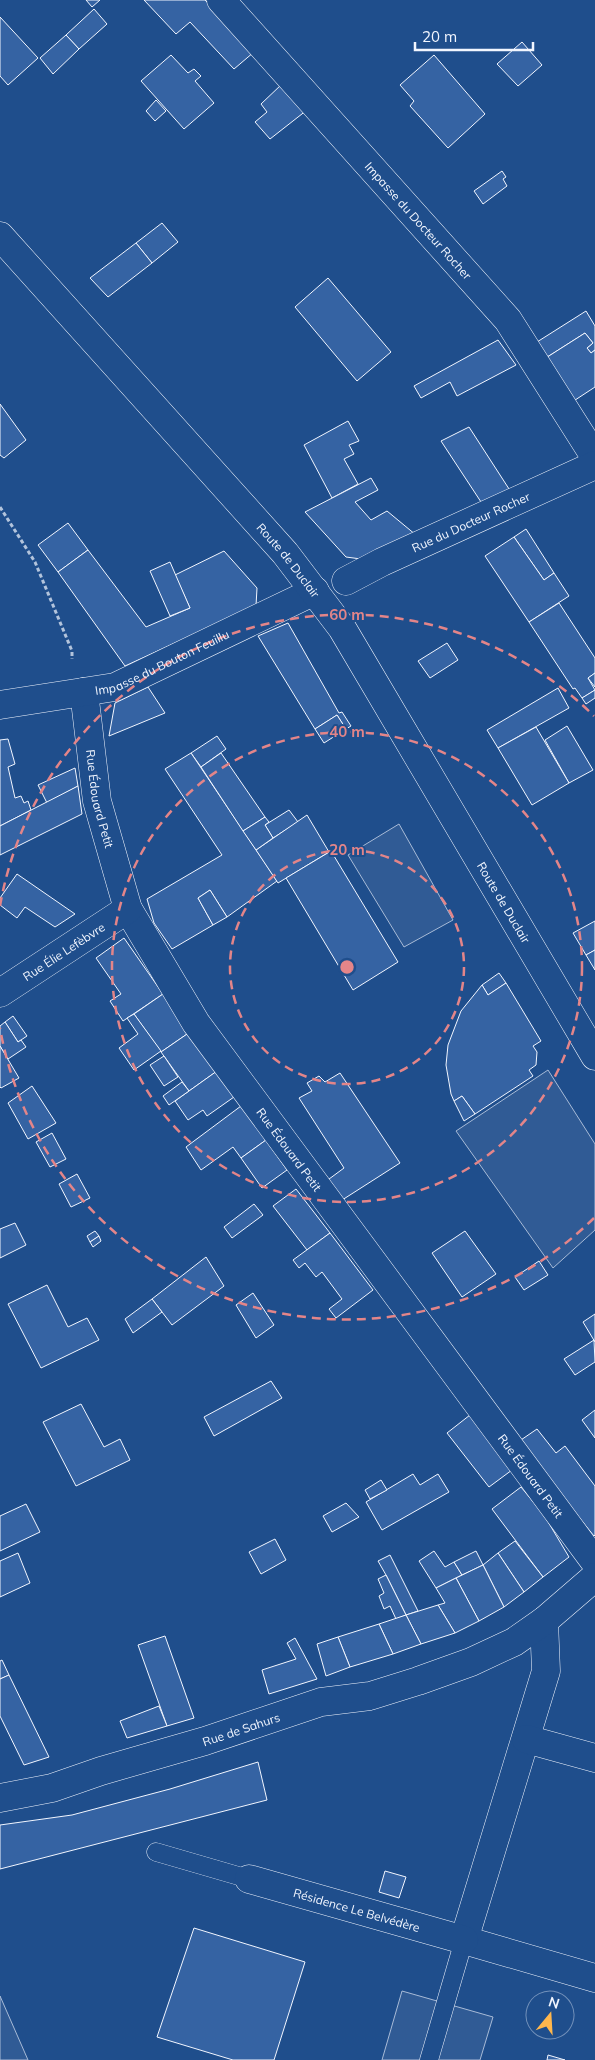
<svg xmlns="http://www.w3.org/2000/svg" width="595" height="2060" viewBox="0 0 595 2060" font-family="Mulish,sans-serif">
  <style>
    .built { fill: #305b95; stroke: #a8bbd7 }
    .building { fill: #3563a3; stroke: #f2f6ff }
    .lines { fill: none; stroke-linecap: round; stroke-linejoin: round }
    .lane-casing { stroke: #f2f6ff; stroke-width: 19 }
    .street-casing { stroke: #f2f6ff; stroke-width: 29 }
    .secondary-casing { stroke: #f2f6ff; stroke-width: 29 }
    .primary-casing { stroke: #f2f6ff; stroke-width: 29 }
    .path { stroke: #b3c4dc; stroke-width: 3; stroke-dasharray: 4 2.5; stroke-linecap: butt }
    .lane { stroke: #1f4e8c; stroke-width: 18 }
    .street { stroke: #1f4e8c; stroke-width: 28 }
    .secondary { stroke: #1f4e8c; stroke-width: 28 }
    .primary { stroke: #1f4e8c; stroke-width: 28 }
    .ring { fill: none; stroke: #e38589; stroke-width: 2.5; stroke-dasharray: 9 6 }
    .labels { text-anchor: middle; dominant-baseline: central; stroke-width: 4; stroke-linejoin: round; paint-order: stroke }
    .street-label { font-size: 12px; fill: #f2f6ff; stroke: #1f4e8c }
    .centre { fill: #e38589; stroke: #1f4e8c; stroke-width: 2.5 }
    .ring-label { font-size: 15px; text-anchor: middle; font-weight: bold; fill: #e38589; stroke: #1f4e8c; stroke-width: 4; stroke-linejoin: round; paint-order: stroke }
  </style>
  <rect width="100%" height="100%" fill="#1f4e8c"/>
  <g class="built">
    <polygon points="399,824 453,920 404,947 348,855"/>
    <polygon points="548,1070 595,1144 595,1230 553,1268 456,1131"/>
    <polygon points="402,1991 493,2017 480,2060 382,2060"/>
    <polygon points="0,1996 28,2060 0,2060"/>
  </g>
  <g class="building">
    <polygon points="86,0 100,0 92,7"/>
    <polygon points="144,0 205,0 254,52 234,69 190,22 176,34"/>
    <polygon points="94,9 107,24 79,49 66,35"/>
    <polygon points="0,17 38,58 8,85 0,76"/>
    <polygon points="66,35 79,49 53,74 40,58"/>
    <polygon points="522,42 542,65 518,86 497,64"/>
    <polygon points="171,55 188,73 194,69 201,76 195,81 214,103 184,129 141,81"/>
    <polygon points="434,55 485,114 448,148 410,106 414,101 400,85"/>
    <polygon points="282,84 307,110 270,139 255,122 267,112 261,104"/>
    <polygon points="156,100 166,111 155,121 146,111"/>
    <polygon points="502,171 506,177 503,179 507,186 483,204 474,191"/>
    <polygon points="162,223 178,242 152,263 136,243"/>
    <polygon points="136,243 152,263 108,297 90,278"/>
    <polygon points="328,278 391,352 357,381 295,307"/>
    <polygon points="586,311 595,326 595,350 591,353 587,348 593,343 585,333 541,361 537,342"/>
    <polygon points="585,333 593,343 587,348 591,353 595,350 595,387 566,406 541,361"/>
    <polygon points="498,340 516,365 457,396 450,382 421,398 414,386"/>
    <polygon points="0,404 26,440 4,458 0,455"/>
    <polygon points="348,421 359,441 349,445 354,454 344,459 358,484 332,498 304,445"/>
    <polygon points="469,427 511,492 483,505 441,441"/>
    <polygon points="371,478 378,490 355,502 371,520 387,511 416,535 361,559 346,557 305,512"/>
    <polygon points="68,523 88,550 58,572 38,545"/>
    <polygon points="526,529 554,573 544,580 514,537"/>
    <polygon points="514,537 544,580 554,573 569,596 529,622 485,556"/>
    <polygon points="88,550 146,627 190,608 175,575 224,551 257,588 256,606 125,666 58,572"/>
    <polygon points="170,562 190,608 170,616 150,571"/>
    <polygon points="559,603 595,658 595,673 588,678 595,690 582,698 575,688 573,689 529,622"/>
    <polygon points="288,623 339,713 342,712 351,726 346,729 337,715 315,729 258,636"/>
    <polygon points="447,643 458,660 430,678 418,661"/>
    <polygon points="595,673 595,687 588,678"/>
    <polygon points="148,687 165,713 109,736 115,703"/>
    <polygon points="558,688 569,708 498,748 487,730"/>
    <polygon points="595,690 595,698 586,704 582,698"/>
    <polygon points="337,715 346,729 324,743 315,729"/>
    <polygon points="567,726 593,770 569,783 545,740"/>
    <polygon points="536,727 569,783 532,805 498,748"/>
    <polygon points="217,736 226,749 201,767 191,753"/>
    <polygon points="8,739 15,764 8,767 15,798 21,796 24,803 28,801 31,810 0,826 0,740"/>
    <polygon points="191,753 277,881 227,917 210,890 198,898 213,925 172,949 154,923 147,899 222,855 165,769"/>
    <polygon points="221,753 265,817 243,831 201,767"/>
    <polygon points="75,768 78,786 47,803 38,785"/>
    <polygon points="78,786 82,814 0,855 0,826"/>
    <polygon points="289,810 298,822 273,838 265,825"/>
    <polygon points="307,815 329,852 278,883 256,850"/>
    <polygon points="265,817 269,822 265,825 273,838 256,850 243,831"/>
    <polygon points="331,851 398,962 353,990 286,878"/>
    <polygon points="17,874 75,914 55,927 25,907 17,918 0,905 0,898"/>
    <polygon points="210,890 227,917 213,925 198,898"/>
    <polygon points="595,921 595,950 586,955 573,933"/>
    <polygon points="124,938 163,994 123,1021 110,1001 121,994 96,958"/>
    <polygon points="595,950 595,970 586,955"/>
    <polygon points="499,973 506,983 488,995 482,985"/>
    <polygon points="506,983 541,1041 533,1046 537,1052 536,1065 529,1070 533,1076 475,1114 462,1096 454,1101 451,1094 446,1065 448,1045 461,1011 482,985 488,995"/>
    <polygon points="163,994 190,1032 161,1052 134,1014"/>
    <polygon points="134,1014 161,1051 134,1070 119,1048 138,1034 127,1018"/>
    <polygon points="13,1016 27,1036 18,1042 5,1022"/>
    <polygon points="5,1022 18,1042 21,1040 26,1047 8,1059 0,1046 0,1026"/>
    <polygon points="190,1032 217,1071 189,1091 161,1052"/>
    <polygon points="0,1046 19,1078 1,1088 0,1087"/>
    <polygon points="164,1056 178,1077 164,1086 150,1065"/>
    <polygon points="217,1071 234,1097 207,1116 203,1110 188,1120 175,1101"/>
    <polygon points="340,1073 400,1163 339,1202 325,1182 344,1168 299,1098 312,1091 307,1083 319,1076 325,1082"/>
    <polygon points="182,1082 189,1091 169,1105 163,1096"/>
    <polygon points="32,1086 56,1123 28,1139 8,1103"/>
    <polygon points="462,1096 475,1114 464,1121 454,1101"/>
    <polygon points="241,1106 266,1140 241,1158 233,1147 201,1170 186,1147"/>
    <polygon points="52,1133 66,1159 50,1167 36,1142"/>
    <polygon points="266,1140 287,1170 262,1188 241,1158"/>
    <polygon points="77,1174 90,1198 71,1207 59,1184"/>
    <polygon points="296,1189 330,1233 307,1250 273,1206"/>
    <polygon points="254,1204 263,1215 232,1238 224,1227"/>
    <polygon points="15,1223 26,1245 0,1258 0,1229"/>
    <polygon points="95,1231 99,1236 90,1242 87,1236"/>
    <polygon points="465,1231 496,1274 462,1297 432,1253"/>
    <polygon points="330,1233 373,1290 336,1318 329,1309 342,1299 322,1272 316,1277 305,1263 299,1268 293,1260"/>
    <polygon points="99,1236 101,1241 93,1247 90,1242"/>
    <polygon points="206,1257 224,1286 172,1325 152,1299"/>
    <polygon points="539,1261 548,1275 524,1290 515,1277"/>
    <polygon points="47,1285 68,1327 87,1318 99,1340 41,1368 8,1304"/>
    <polygon points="253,1293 274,1325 256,1338 236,1305"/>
    <polygon points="152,1299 162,1312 133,1333 125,1319"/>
    <polygon points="595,1314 595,1342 583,1322"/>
    <polygon points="594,1340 595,1362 575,1375 564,1359"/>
    <polygon points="271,1381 282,1398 214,1436 204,1417"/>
    <polygon points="81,1404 104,1447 120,1439 130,1460 76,1486 43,1422"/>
    <polygon points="595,1410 595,1438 582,1420"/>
    <polygon points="470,1415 512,1470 489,1487 447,1433"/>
    <polygon points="537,1429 556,1453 565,1446 595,1486 595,1535 594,1536 518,1442"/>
    <polygon points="413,1474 420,1485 438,1474 449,1492 382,1530 366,1502"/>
    <polygon points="381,1480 387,1490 370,1499 365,1490"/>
    <polygon points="521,1487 544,1515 569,1557 543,1577 492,1509"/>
    <polygon points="346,1503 359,1517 332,1532 323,1516"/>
    <polygon points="26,1504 40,1532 0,1551 0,1516"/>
    <polygon points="275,1539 286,1560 261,1574 249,1552"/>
    <polygon points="515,1541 543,1577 524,1592 498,1553"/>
    <polygon points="434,1551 445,1567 454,1562 462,1575 436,1588 419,1561"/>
    <polygon points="476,1551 483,1565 462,1575 454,1562"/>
    <polygon points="18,1553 30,1583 0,1597 0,1561"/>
    <polygon points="498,1553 524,1592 504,1607 483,1565"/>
    <polygon points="390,1555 418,1611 406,1615 386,1575 378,1561"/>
    <polygon points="483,1565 504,1607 479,1621 456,1578"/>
    <polygon points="386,1575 406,1615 396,1619 390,1606 384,1609 379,1596 384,1593 378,1579"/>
    <polygon points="456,1578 479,1621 455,1633 438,1605 445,1603 436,1588"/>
    <polygon points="438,1605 455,1633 421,1644 406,1615"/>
    <polygon points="406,1615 421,1644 393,1654 379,1624"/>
    <polygon points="379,1624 393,1654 350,1667 338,1637"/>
    <polygon points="165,1636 194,1718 167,1726 138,1645"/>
    <polygon points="338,1637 350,1667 326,1676 317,1644"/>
    <polygon points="295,1638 317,1679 269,1694 262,1670 296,1659 287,1643"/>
    <polygon points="2,1660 9,1675 0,1679 0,1661"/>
    <polygon points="9,1675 49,1757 24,1765 0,1716 0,1679"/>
    <polygon points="159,1706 167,1726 127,1738 120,1721"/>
    <polygon points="258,1762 267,1800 0,1869 0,1825 72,1815 170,1789"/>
    <polygon points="385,1871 406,1877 399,1898 379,1892"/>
    <polygon points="194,1928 305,1962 274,2060 233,2060 157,2037"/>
    <polygon points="548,2055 565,2060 547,2060"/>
  </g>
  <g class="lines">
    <defs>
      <g id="lane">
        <polyline points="156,1852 249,1879"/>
        <polyline points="429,2060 464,1940"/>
      </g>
      <g id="street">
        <path id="s1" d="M221,0L508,320L595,457"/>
        <path id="s2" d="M346,581L382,562L595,465"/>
        <path id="s3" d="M84,692L97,801L128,909L196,1023L595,1562"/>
        <path id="s4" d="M0,705L115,687L315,591"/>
        <path id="s5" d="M0,993L128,909"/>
        <polyline points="544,1621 546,1671 464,1940 595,1978"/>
        <polyline points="526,1739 595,1758"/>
        <path id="s6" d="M249,1879L464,1940"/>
      </g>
      <g id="secondary">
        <path id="s7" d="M0,1798L52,1788L101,1771L205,1741L321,1702L370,1696L418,1681L471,1662L514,1642L544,1621L595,1577"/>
      </g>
      <g id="primary">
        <path id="s8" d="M0,236L285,553L342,628L595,1056"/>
      </g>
    </defs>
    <use href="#lane" class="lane-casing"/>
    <use href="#street" class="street-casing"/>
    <use href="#secondary" class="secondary-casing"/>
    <use href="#primary" class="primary-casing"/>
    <polyline class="path" points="0,507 35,562 72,651 72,659"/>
    <use href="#lane" class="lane"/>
    <use href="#street" class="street"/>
    <use href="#secondary" class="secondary"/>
    <use href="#primary" class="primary"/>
  </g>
  <g class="ring">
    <circle cx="347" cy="967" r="117"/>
    <circle cx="347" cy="967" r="235"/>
    <path d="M594 1218A352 352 0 0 1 0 1028M0 906A352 352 0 0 1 594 716"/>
  </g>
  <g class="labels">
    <g class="street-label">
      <text stroke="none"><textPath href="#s1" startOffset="296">Impasse du Docteur Rocher</textPath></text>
      <text stroke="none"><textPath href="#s2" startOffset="138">Rue du Docteur Rocher</textPath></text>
      <text stroke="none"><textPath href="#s8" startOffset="434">Route de Duclair</textPath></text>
      <text stroke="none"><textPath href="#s4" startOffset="169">Impasse du Bouton Feuillu</textPath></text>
      <text stroke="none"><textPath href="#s3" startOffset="108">Rue Édouard Petit</textPath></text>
      <text stroke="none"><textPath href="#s8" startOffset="839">Route de Duclair</textPath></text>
      <text stroke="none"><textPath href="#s5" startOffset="76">Rue Élie Lefèbvre</textPath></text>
      <text stroke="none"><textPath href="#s3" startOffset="512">Rue Édouard Petit</textPath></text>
      <text stroke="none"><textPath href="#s3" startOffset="918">Rue Édouard Petit</textPath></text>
      <text stroke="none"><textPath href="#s7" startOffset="251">Rue de Sahurs</textPath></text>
      <text stroke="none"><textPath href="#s6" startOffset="112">Résidence Le Belvédère</textPath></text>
    </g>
  </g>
  <circle cx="347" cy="967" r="8" class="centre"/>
  <g class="ring-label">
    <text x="347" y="620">60 m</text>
    <text x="347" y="737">40 m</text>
    <text x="347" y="855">20 m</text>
  </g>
  <g transform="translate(550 2015) rotate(18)"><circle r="24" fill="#1f4e8c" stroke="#7391ba"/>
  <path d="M0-4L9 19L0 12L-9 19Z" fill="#ffb74d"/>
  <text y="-8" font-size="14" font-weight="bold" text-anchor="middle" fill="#f2f6ff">N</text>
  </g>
  <path d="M415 42v8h118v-8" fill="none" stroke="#f2f6ff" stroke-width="2.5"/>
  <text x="422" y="42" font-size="15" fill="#f2f6ff" stroke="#1f4e8c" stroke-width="4" paint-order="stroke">20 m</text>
</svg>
